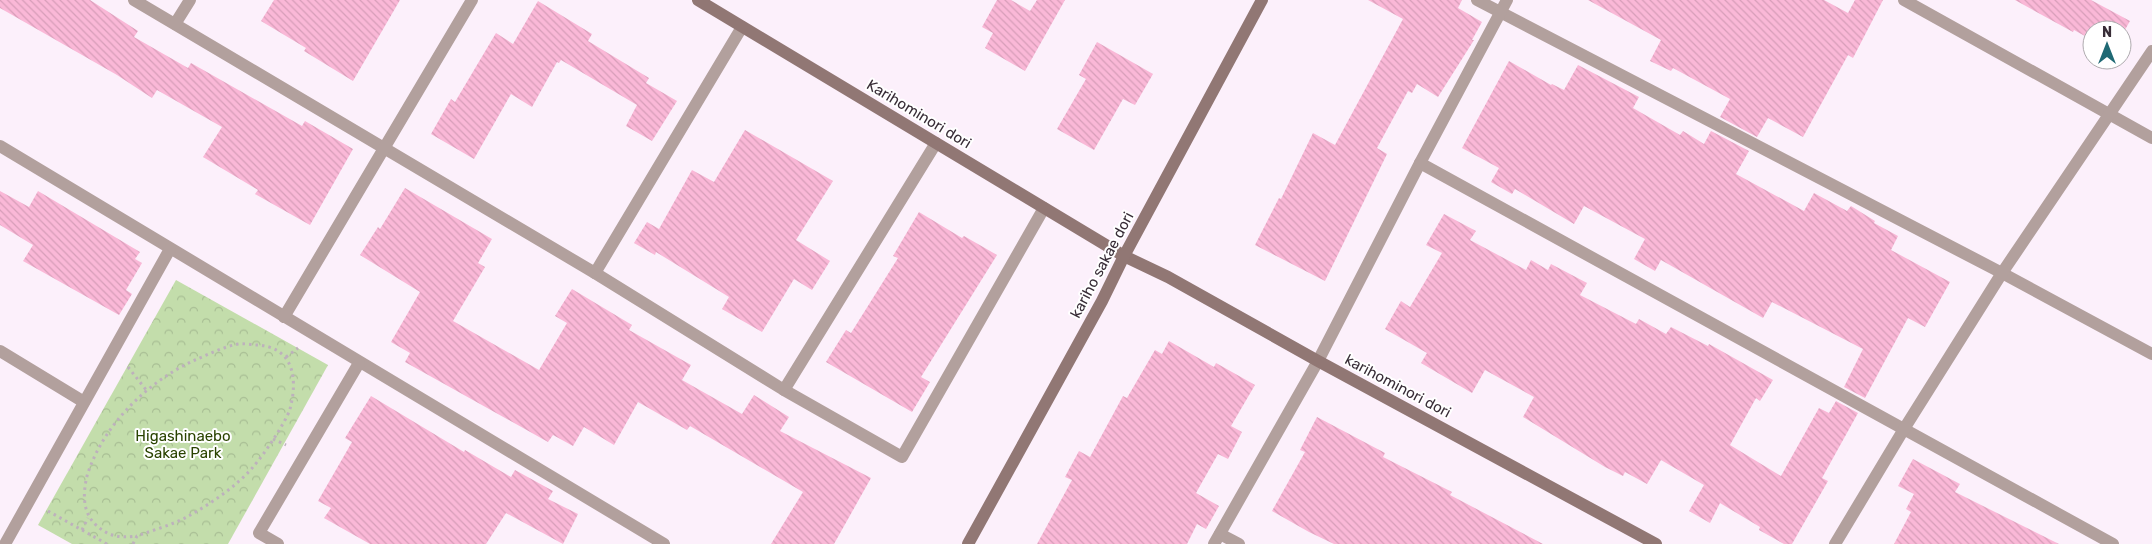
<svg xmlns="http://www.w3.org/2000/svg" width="2152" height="544" viewBox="0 0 2152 544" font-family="Rubik,sans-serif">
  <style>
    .park { fill: url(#park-crowns) }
    .building { fill: url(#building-back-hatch) }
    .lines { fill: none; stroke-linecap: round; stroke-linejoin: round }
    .path { stroke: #bdb1bc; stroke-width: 3; stroke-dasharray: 2.5 4; stroke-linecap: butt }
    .street { stroke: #b2a09d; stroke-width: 12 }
    .secondary { stroke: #917774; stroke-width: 12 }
    .labels { text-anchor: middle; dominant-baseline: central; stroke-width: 4; stroke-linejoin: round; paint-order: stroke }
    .street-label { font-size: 15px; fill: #382d37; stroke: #fff }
    .park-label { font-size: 15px; fill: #2a4301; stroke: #fff }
  </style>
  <defs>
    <pattern id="park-crowns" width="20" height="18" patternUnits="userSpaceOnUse" patternTransform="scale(1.25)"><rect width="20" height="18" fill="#c3ddab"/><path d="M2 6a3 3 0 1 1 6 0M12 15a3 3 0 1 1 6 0" fill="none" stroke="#a8be94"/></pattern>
    <pattern id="building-back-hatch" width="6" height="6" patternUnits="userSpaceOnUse" patternTransform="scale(1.25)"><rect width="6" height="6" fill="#fab8d7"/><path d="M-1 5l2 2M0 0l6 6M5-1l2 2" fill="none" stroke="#d79eb9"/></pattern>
  </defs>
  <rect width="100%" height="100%" fill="#fcf0fb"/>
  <polygon class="park" points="176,280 328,365 228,544 72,544 38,525"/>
  <g class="building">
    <polygon points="0,0 90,0 138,31 134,37 188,68 191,63 302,126 305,121 353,149 310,225 255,194 258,190 203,157 222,127 157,90 152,98 117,75 0,8"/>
    <polygon points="274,0 400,0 353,81 304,51 306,48 261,21"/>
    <polygon points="997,0 1011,0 1030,11 1037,0 1065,0 1025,71 985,48 993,33 982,27"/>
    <polygon points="1368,0 1462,0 1458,8 1482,22 1472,40 1474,40 1438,97 1417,84 1412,93 1408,91 1377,148 1387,154 1325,281 1255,245 1279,198 1281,199 1313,133 1335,145 1403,19"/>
    <polygon points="1588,0 1824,0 1848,13 1855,0 1883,0 1853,58 1848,55 1803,137 1768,118 1757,137 1720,117 1730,99 1673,68 1671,71 1650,61 1661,40"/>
    <polygon points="2015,0 2091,0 2130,21 2122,35 2122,30 2092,30 2092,40 2074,30 2073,32"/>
    <polygon points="538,1 592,34 588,41 649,78 646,83 677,101 652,141 626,126 637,105 561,60 559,63 557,62 532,107 511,94 474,159 431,134 451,99 455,102 496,33 513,44"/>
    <polygon points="1097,42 1153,74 1135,105 1123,99 1094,150 1057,129 1086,79 1079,75"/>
    <polygon points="1509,61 1551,85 1552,84 1564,90 1578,65 1639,97 1633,108 1680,135 1683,131 1704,144 1711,131 1749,151 1736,174 1804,211 1814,193 1847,211 1851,206 1875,221 1874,223 1898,236 1891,250 1950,282 1925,327 1908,318 1865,398 1844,387 1863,349 1772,302 1763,318 1661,260 1655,271 1634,259 1645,239 1584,206 1574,224 1515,189 1512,194 1491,182 1499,168 1462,148"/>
    <polygon points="745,130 833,181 796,240 830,261 812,290 794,279 762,332 722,309 729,297 656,252 655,255 634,243 647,222 659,229 692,170 714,182"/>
    <polygon points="405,188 492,239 478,263 485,267 453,321 539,370 567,323 555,316 572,289 632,325 629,330 691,365 682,380 742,414 754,395 789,417 780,431 871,478 834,544 771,544 803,492 690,426 687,430 638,402 614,445 584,427 573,446 553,435 548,442 405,362 410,353 391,342 420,292 360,255 378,227 380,229"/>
    <polygon points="0,191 29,207 38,191 140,252 135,259 142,263 126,290 132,294 119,315 23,261 33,245 0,225"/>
    <polygon points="919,212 962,238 964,236 997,255 921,377 930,382 912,412 826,362 846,330 851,333 898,258 893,256"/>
    <polygon points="1444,214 1476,231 1470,240 1526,270 1531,260 1548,270 1551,264 1587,283 1580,295 1636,324 1639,319 1666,334 1671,327 1708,346 1709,344 1773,380 1760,401 1756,398 1730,445 1781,476 1819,408 1829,413 1836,401 1858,413 1822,478 1828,481 1792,544 1784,544 1759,530 1760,527 1720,503 1710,523 1689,511 1704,485 1661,460 1647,484 1625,472 1623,476 1605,467 1523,417 1534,397 1485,370 1472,393 1421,363 1427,353 1385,329 1401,301 1410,307 1442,253 1426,245"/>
    <polygon points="1169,341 1214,367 1216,363 1255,385 1231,426 1242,432 1228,459 1218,454 1196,493 1219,506 1206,529 1197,524 1187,544 1037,544 1072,480 1065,477 1079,451 1090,457 1123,396 1127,398 1155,350 1162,354"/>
    <polygon points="371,396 464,452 465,450 511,477 515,470 553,491 548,499 578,514 563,544 506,513 486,544 370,544 324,518 331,508 318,501 352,442 345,438"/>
    <polygon points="1317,417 1385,453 1383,457 1452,492 1450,495 1543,544 1334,544 1309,532 1272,511 1305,452 1300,450"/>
    <polygon points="1913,459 1960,484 1955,492 2059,544 1894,544 1911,512 1906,509 1914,494 1898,486"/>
  </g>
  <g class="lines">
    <g class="path">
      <polyline points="286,357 298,348"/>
      <polyline points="128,367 147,391"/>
      <polyline points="273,439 286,445"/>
      <polyline points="48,511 107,544"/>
      <polyline points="82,530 88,518"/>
      <path d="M133,544L137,536C153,530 172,525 187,517C210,504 236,487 253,467C263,456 286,422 290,409C298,379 294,347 257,345C251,345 244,343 238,344C223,347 209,354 195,360C148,381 102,426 87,476C83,493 82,512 96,525C109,537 120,538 137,536"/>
    </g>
    <g class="street">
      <polyline points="134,0 595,273 784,390 902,457 1044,208"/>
      <polyline points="1477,0 2002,273 2152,354"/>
      <polyline points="1904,0 2152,138"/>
      <polyline points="175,24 190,0"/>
      <polyline points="0,146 664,544"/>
      <polyline points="1420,163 2113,544"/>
      <polyline points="595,273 742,27"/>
      <polyline points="284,317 472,0"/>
      <polyline points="0,351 84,402"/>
      <polyline points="784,390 936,143"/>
      <polyline points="1220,534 1239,544"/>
      <polyline points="5,544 170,249"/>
      <polyline points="278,544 259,533 359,363"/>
      <polyline points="1214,544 1318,361 1420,163 1507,0"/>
      <polyline points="1835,544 1904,429 2002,273 2152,51"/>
    </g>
    <g class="secondary">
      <polyline points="698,0 1124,256 1168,277 1318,361 1656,544"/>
      <polyline points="968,544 1102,301 1124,256 1262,0"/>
    </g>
  </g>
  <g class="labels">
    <g class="street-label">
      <text transform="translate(919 114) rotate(31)">Karihominori dori</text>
      <text transform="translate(1102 265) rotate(-62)">kariho sakae dori</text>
      <text transform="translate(1398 386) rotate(28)">karihominori dori</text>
    </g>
    <g class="park-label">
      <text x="183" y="436">Higashinaebo<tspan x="183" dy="17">Sakae Park</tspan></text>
    </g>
  </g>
  <g transform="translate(2107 45)"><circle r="24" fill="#ffffff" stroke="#afabaf"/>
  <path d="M0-4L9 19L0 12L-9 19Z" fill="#1f6974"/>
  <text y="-8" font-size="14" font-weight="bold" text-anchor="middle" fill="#382d37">N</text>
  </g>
</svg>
